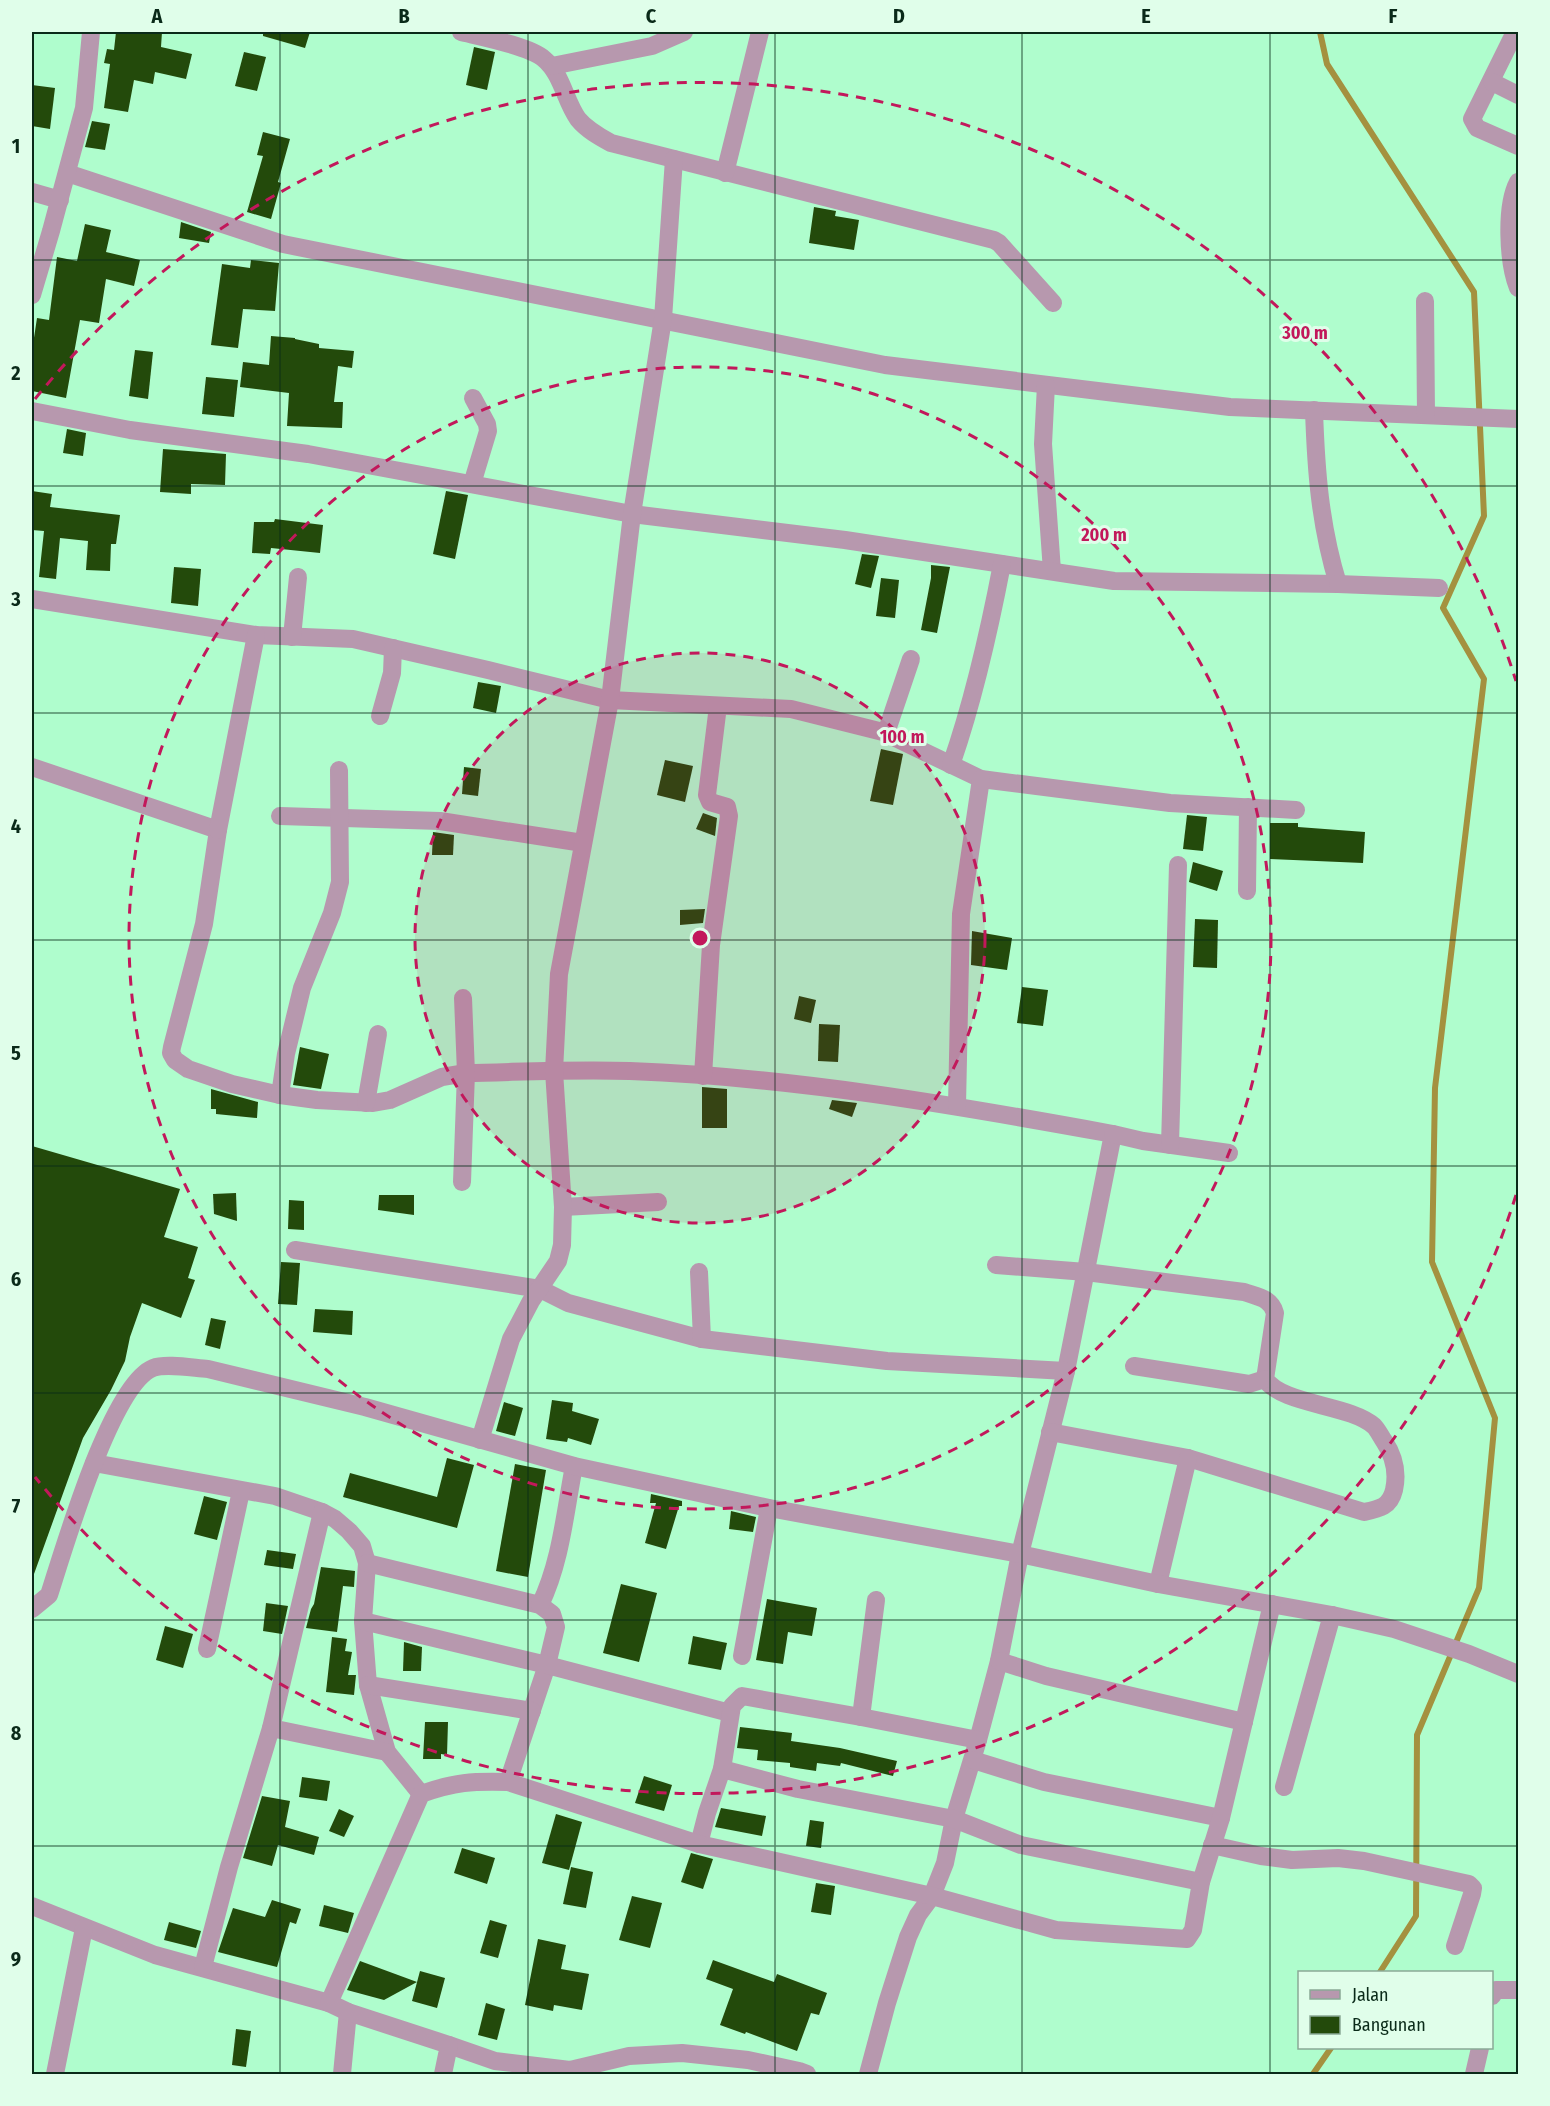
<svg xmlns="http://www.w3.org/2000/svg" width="1550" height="2106" viewBox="0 0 1550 2106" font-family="'Fira Sans Condensed',sans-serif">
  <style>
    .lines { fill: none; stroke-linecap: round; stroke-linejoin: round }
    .stream { stroke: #a4913f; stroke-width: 6 }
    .building { fill: #234a0b }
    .minor { stroke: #b798ae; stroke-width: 18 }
    .grid { fill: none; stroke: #0a2a19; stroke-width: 1.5; stroke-opacity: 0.55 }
    .ring { fill: none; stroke: #c2185b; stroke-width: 3; stroke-dasharray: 10 8 }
    .centre { fill: #c2185b; stroke: #e0feea; stroke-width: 3 }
    .ring-label { font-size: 18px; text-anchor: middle; font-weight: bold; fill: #c2185b; stroke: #e0feea; stroke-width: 6; stroke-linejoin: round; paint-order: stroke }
    .neatline { fill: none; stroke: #0a2a19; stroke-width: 2 }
    .grid-label { font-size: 20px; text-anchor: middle; font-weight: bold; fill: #0a2a19 }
  </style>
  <rect width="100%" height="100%" fill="#affdcd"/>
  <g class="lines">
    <g class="stream">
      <polyline points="1320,32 1327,64 1474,292 1484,516 1443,608 1484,679 1435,1088 1432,1262 1495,1418 1479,1588 1417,1735 1416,1916 1380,1972"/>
      <polyline points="1313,2074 1331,2048"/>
    </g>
  </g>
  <g class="building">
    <polygon points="116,32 162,32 161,47 192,54 186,79 155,72 153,84 134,80 128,112 104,108 110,64 104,63 107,49 114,50"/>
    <polygon points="263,32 310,32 305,48 263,36"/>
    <polygon points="474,47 495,52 487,90 466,85"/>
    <polygon points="244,52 266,57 257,91 235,86"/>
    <polygon points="32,85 55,88 50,129 32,126"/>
    <polygon points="92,121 110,124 105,150 85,147"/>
    <polygon points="263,132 290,139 278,182 281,183 271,219 247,212 263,156 257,155"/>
    <polygon points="814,207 836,211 835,216 859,220 854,250 809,243"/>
    <polygon points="181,222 211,232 209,243 179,238"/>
    <polygon points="85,224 111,230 106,252 140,260 134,286 106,279 99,323 80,320 66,398 32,391 32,351 37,318 49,320 57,257 77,261"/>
    <polygon points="251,260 279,263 275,311 243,309 238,348 211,345 222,264 250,268"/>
    <polygon points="271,336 295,338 295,339 319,344 319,348 354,351 352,368 338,366 334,402 343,402 342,428 287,426 289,393 240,387 243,362 269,365"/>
    <polygon points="135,350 153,352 148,399 129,396"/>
    <polygon points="206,377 238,380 234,417 202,414"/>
    <polygon points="67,429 86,433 83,456 63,453"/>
    <polygon points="163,449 226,454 225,485 191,484 191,494 160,492"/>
    <polygon points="32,491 52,494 50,507 120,515 116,544 111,544 110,571 86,570 88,541 60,538 56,579 39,577 44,531 32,530"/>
    <polygon points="446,491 468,495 455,559 433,554"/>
    <polygon points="275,519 323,525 320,553 271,548 270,554 252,553 254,522 274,522"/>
    <polygon points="862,554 879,556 871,588 855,584"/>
    <polygon points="931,565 950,567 937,633 921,630 931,578"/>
    <polygon points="174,567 201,569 198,606 171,603"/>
    <polygon points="881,578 899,580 895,618 876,616"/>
    <polygon points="478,682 501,686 496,713 473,708"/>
    <polygon points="881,749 903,754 893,805 870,801"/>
    <polygon points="665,760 693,766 685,802 657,795"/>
    <polygon points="464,767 481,769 478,796 462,794"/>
    <polygon points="703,813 717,818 715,836 696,829"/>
    <polygon points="1187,815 1207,817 1203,851 1183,849"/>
    <polygon points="1270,823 1298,823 1298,827 1365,832 1363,863 1270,859"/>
    <polygon points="433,832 454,835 453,855 432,855"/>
    <polygon points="1193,862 1223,871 1217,891 1189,882"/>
    <polygon points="705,909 703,923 680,925 680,910"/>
    <polygon points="1195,919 1218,920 1217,968 1193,967"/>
    <polygon points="972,931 1012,938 1007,970 971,965"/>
    <polygon points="1022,987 1048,990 1043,1026 1017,1023"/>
    <polygon points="799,996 816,1000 811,1023 794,1019"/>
    <polygon points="819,1024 840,1025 838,1062 818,1061"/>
    <polygon points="300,1047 329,1054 321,1089 293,1085"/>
    <polygon points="702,1087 727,1089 727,1128 702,1128"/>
    <polygon points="211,1089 258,1102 257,1118 216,1114 216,1109 211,1109"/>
    <polygon points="832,1100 857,1103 852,1117 829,1109"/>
    <polygon points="32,1146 180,1189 164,1237 198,1247 188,1278 195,1280 181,1318 142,1303 130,1337 125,1361 111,1390 83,1438 34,1574 32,1574"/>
    <polygon points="236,1193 237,1221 214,1214 213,1194"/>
    <polygon points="379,1195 414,1195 414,1215 378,1210"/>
    <polygon points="289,1200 304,1201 304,1230 288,1229"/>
    <polygon points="281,1262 300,1263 297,1305 278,1304"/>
    <polygon points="315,1309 353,1311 352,1335 313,1332"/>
    <polygon points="211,1318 226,1321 220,1349 205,1345"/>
    <polygon points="552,1400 573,1403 572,1411 599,1419 591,1445 568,1438 567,1442 546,1439"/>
    <polygon points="504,1402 523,1408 515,1436 496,1431"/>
    <polygon points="447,1458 474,1465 457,1528 343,1497 350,1473 437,1497"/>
    <polygon points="515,1464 546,1470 528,1577 496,1571"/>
    <polygon points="651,1494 682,1501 682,1506 679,1506 666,1549 645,1543 656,1503 650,1503"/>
    <polygon points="204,1496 227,1502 217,1540 194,1534"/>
    <polygon points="731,1511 756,1517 753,1532 729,1529"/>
    <polygon points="267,1550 296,1554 293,1569 264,1565"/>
    <polygon points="321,1567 355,1571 354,1587 343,1586 337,1632 306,1628 311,1609 314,1604"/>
    <polygon points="621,1584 657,1593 639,1662 603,1653"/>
    <polygon points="767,1599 817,1608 812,1636 788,1632 783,1664 756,1660"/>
    <polygon points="266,1603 288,1606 282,1634 263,1631"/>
    <polygon points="165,1626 193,1634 183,1668 156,1660"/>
    <polygon points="693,1636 727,1643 721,1670 688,1664"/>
    <polygon points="332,1637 347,1639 345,1651 352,1652 348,1675 356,1675 354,1695 326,1692"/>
    <polygon points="404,1642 422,1647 421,1671 403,1671"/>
    <polygon points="425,1722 448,1722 447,1755 441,1754 441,1759 423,1759"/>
    <polygon points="740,1727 792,1733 791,1741 840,1748 897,1761 893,1776 841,1763 840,1766 817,1763 816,1771 790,1767 790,1763 757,1760 758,1750 737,1748"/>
    <polygon points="644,1776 672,1785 664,1811 635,1803"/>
    <polygon points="302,1777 330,1781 327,1801 299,1797"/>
    <polygon points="262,1796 290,1801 285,1827 319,1837 314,1855 278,1845 272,1866 243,1858"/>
    <polygon points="721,1808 766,1816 762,1836 715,1827"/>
    <polygon points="339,1809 354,1816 344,1837 329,1831"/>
    <polygon points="556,1814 582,1822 569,1870 542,1863"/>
    <polygon points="810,1820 824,1822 821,1848 806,1846"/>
    <polygon points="462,1848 495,1858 487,1884 454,1873"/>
    <polygon points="691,1853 713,1859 703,1889 681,1882"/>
    <polygon points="571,1867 593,1872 586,1908 563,1904"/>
    <polygon points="816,1883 835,1886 831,1915 811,1912"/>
    <polygon points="632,1896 662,1903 650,1948 619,1940"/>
    <polygon points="272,1900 301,1909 296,1924 290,1922 277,1967 218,1952 233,1908 265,1917"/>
    <polygon points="324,1905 354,1913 348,1933 319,1926"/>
    <polygon points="490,1920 507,1925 498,1958 480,1953"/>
    <polygon points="169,1922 201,1931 196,1948 164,1940"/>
    <polygon points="538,1939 566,1945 561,1969 589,1974 582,2010 554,2005 553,2011 525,2005"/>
    <polygon points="713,1960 774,1982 777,1974 827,1993 819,2015 811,2013 797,2051 746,2032 745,2034 720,2025 733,1989 706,1979"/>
    <polygon points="360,1961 417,1982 384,2000 347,1990"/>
    <polygon points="420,1971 445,1978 437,2008 412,2001"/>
    <polygon points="486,2003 505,2009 497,2040 478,2035"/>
    <polygon points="236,2029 251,2031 246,2067 232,2065"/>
  </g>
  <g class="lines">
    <g class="minor">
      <path d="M461,32C482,37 529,46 544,59C562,74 565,101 578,119C587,130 600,137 611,143L994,240L999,243L1053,303"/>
      <polyline points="1515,32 1472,119 1477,128 1518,146"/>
      <polyline points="552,66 652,46 684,32"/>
      <polyline points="1492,82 1518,95"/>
      <polyline points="67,173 283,244 885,365 1230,407 1518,419"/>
      <polyline points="725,173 760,32"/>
      <path d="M1518,182C1505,206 1508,263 1518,288"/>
      <polyline points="32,192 60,200"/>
      <polyline points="32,295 51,231 84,108 91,32"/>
      <polyline points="1425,301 1426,415"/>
      <polyline points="1046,385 1043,444 1052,571"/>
      <path d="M32,411L130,430L308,454L632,514L845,540L1114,581L1338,584C1320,525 1316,471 1314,410"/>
      <polyline points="472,484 488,431 487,424 473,398"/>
      <polyline points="1338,584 1439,588"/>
      <polyline points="32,599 256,635 353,639 488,670 610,700 791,709 883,732 981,779 1170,803 1296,810"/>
      <polyline points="292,637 298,577"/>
      <polyline points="380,716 392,673 393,648"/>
      <polyline points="886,733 911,659"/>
      <path d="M951,765C974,699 989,632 1002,564"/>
      <path d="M32,767L218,830L204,924L172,1047L171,1053L175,1060L188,1069L232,1084L280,1095L317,1100L373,1103L390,1100L442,1077L466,1073C520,1072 575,1069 630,1071C792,1077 954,1105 1113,1134L1066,1371L1020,1554L999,1661L978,1740L954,1819L945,1863L932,1896L918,1915L908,1937L887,2003L868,2074"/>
      <polyline points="280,816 440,821 583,843"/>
      <polyline points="218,830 256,635"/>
      <polyline points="1247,891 1248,807"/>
      <polyline points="703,1076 711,945 729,816 727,807 710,802 707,795 718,706"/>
      <polyline points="280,1095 286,1054 302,988 332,913 340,882 339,770"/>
      <polyline points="366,1103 378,1034"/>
      <polyline points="957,1106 961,914 981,779"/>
      <polyline points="1113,1134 1143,1141 1229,1153"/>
      <polyline points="1170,1145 1178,865"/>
      <polyline points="462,1182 466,1073 463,998"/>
      <polyline points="563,1207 658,1202"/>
      <polyline points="295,1250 540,1289 568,1303 702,1339 887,1361 1066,1371"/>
      <path d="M996,1265L1086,1272L1244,1292C1258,1297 1271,1298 1275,1313L1265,1379C1282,1405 1349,1404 1374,1426C1378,1430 1381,1437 1384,1441C1394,1456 1398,1472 1394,1490C1390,1507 1379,1509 1364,1512L1188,1458L1050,1432"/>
      <polyline points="699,1272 702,1339"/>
      <polyline points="1134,1366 1249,1384 1265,1379"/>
      <polyline points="480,1440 511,1339 531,1301 558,1261 562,1245 563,1207 554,1071 559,974 610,700 632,514 663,319 674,159"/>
      <polyline points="94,1463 275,1496 322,1512 335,1519 349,1531 362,1546 367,1563 363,1621 368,1685 387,1752 421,1794"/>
      <polyline points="367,1563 540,1605 552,1614 556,1627 547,1665 508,1782"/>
      <polyline points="1158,1584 1188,1458"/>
      <path d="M540,1605C561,1562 565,1512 574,1466"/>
      <path d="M32,1609L49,1595C64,1549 111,1385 153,1368C166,1363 193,1368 208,1369L365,1407L574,1466L769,1508L1020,1554L1158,1584L1332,1615L1394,1629L1469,1654L1518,1674"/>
      <polyline points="363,1621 547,1665 730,1713"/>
      <polyline points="207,1649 241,1491"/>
      <polyline points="742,1656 769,1508"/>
      <polyline points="999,1661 1046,1676 1244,1722"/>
      <polyline points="368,1685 532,1711"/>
      <polyline points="861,1717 876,1600"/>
      <polyline points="271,1728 387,1752"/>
      <polyline points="973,1760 1044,1782 1221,1818"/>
      <polyline points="722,1769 798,1789 954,1819 1021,1845 1201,1882"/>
      <polyline points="1284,1787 1332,1615"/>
      <polyline points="699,1844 707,1813 722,1769 732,1706 742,1696 861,1717 978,1740"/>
      <polyline points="1212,1845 1261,1856 1292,1860 1338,1858 1364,1861 1469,1884 1473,1888 1472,1894 1455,1946"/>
      <polyline points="32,1906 155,1955 329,2003"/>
      <polyline points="203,1967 229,1867 271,1728 322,1512"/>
      <polyline points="1492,1996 1496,1990 1518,1990"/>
      <polyline points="449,2045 495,2061 570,2070 629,2056 682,2053 748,2060 799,2071 807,2074"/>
      <polyline points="55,2074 84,1928"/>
      <polyline points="342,2074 348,2012"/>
      <path d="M443,2074L449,2045L348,2012L329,2003L421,1794C455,1782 472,1781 508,1782L699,1844L932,1896L1056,1930L1187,1939L1193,1930L1201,1882L1221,1818L1272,1604"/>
      <polyline points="1474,2074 1480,2048"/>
    </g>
  </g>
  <path class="grid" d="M280,32V2074M528,32V2074M775,32V2074M1022,32V2074M1270,32V2074M32,260H1518M32,486H1518M32,713H1518M32,940H1518M32,1166H1518M32,1393H1518M32,1620H1518M32,1846H1518"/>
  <circle cx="700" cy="938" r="285" fill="#c2185b" fill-opacity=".12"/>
  <g class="ring">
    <circle cx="700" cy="938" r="285"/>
    <circle cx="700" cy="938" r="571"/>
    <path d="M1516 1195A856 856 0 0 1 35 1477M35 399A856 856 0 0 1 1516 681"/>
  </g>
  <circle cx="700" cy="938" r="9" class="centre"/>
  <g class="ring-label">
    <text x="1305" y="339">300 m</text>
    <text x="1104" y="541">200 m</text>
    <text x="902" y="743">100 m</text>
  </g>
  <rect width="1550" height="2106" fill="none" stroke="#e0feea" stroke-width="66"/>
  <rect x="1298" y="1971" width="195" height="78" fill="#e0feea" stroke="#8aa996" stroke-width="1.5"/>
  <rect x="1310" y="1990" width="30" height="9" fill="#b798ae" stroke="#8aa996" stroke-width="1.5"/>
  <text x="1352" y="2001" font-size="18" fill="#0a2a19">Jalan</text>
  <rect x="1310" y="2016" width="30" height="18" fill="#234a0b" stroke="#8aa996" stroke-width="1.5"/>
  <text x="1352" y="2031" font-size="18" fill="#0a2a19">Bangunan</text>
  <rect x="33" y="33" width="1484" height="2040" class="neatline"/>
  <g class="grid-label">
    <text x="157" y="23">A</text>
    <text x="404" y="23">B</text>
    <text x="651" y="23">C</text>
    <text x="899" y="23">D</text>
    <text x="1146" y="23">E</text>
    <text x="1393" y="23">F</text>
    <text x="16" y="153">1</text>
    <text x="16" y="380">2</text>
    <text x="16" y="606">3</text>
    <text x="16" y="833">4</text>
    <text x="16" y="1060">5</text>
    <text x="16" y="1286">6</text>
    <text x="16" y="1513">7</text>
    <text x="16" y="1740">8</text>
    <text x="16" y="1966">9</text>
  </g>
</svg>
